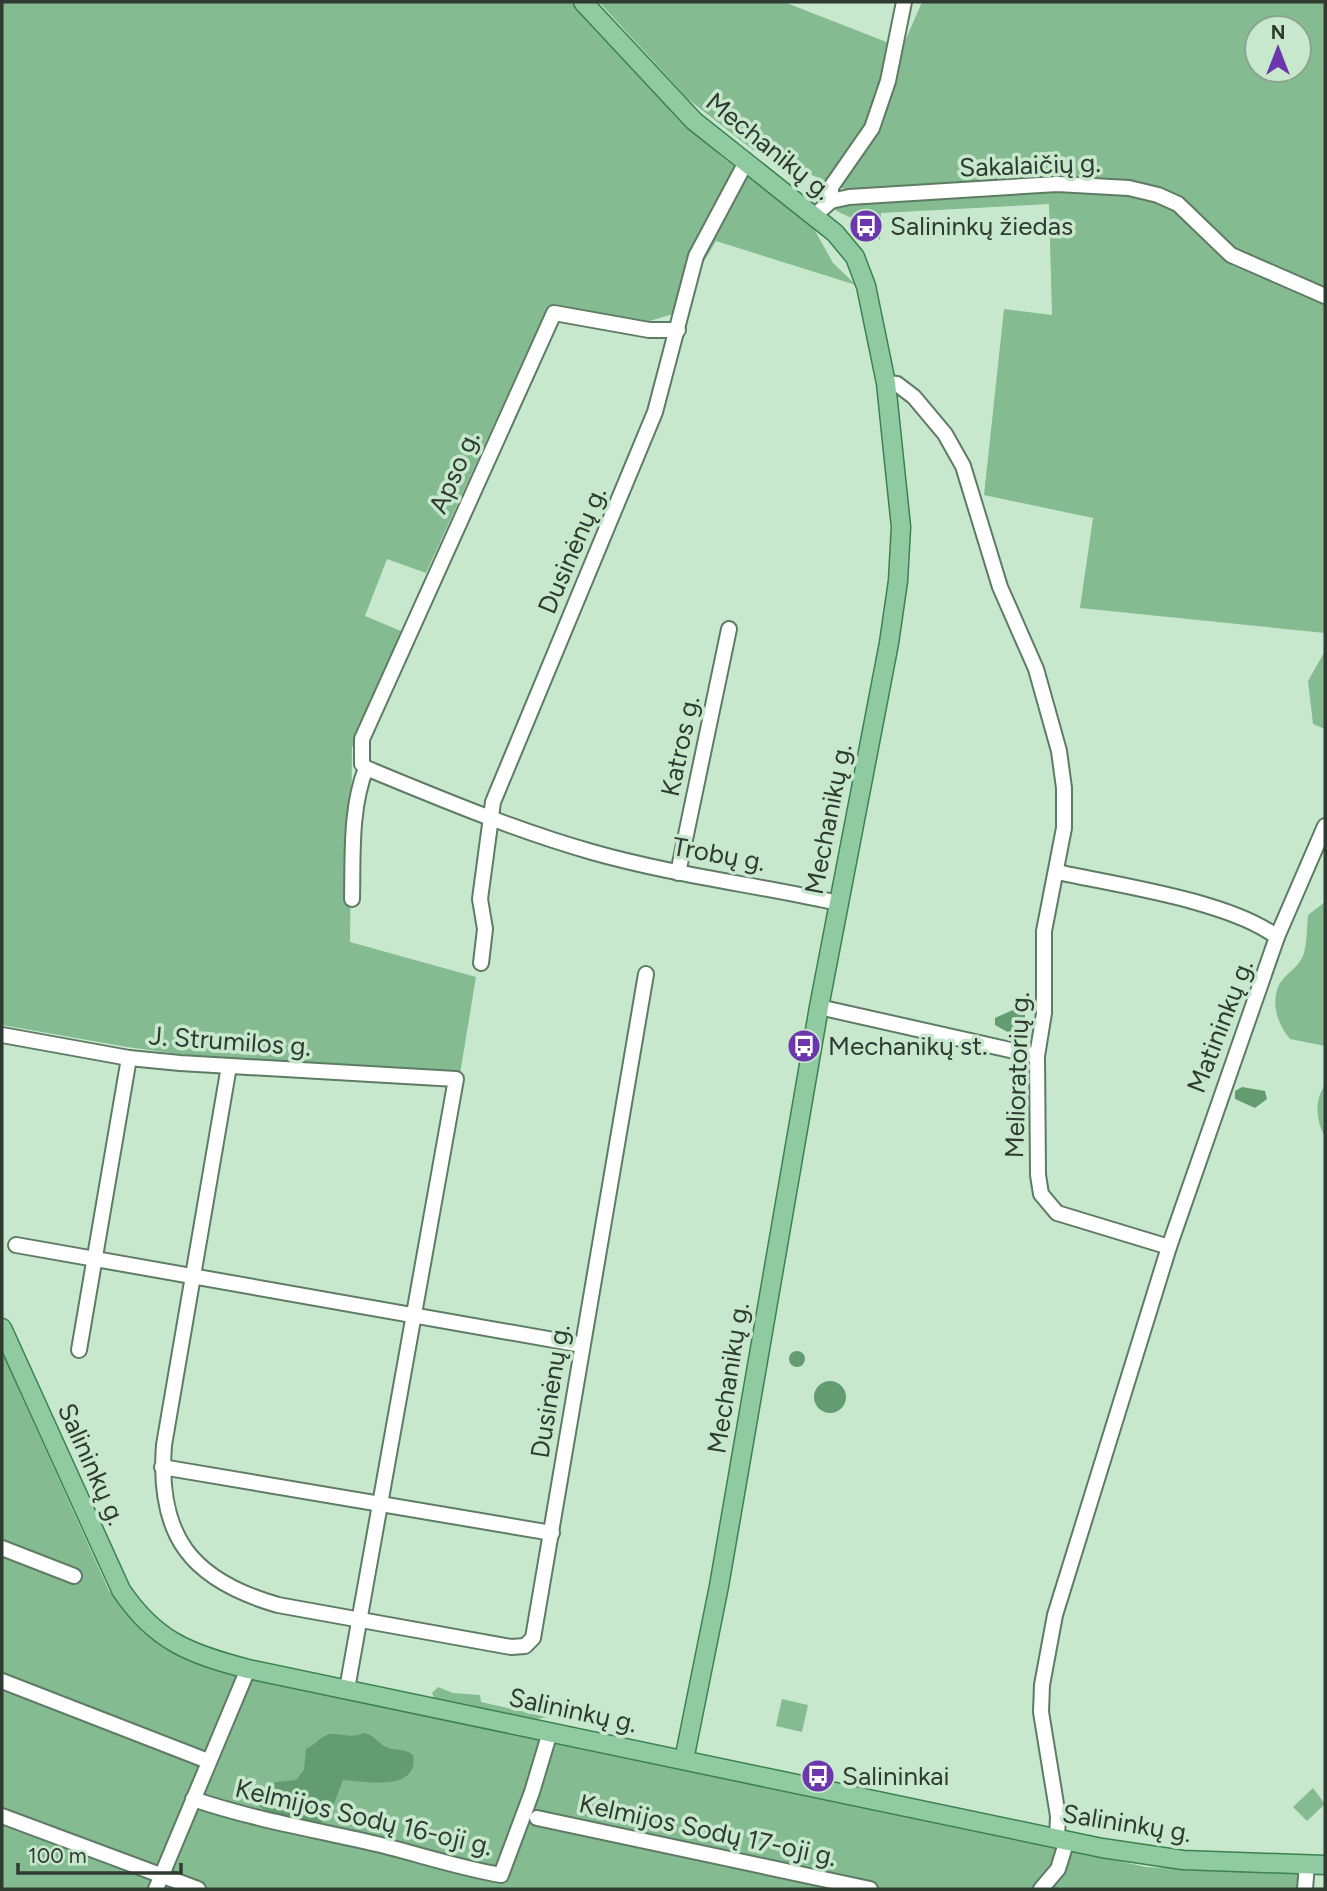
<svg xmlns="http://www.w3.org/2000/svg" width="1327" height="1891" viewBox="0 0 1327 1891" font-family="Figtree,sans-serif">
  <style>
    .green { fill: #85bb90; fill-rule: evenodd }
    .water { fill: #639c70 }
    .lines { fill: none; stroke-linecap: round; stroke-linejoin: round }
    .minor-casing { stroke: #5e7b64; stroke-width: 18 }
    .major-casing { stroke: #3d8150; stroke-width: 21 }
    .minor { stroke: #fff; stroke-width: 14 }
    .major { stroke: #8fcaa0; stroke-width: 18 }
    .labels { text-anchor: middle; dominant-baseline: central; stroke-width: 7; stroke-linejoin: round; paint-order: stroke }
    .street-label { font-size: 26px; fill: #2f3b31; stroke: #c8e8ce }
    .poi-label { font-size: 26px; fill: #2f3b31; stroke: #c8e8ce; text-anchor: start }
  </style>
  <rect width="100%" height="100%" fill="#c8e8ce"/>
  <g class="green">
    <polygon points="2,2 573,2 682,120 723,158 813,227 833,263 856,285 716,241 673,314 646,322 548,306 426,573 387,559 365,616 401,631 352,748 350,942 476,977 460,1074 209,1058 127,1047 2,1025"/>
    <path d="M599,2H784L889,43L905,41L922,2H1325V288L1238,251L1192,206L1177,195L1123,180L1057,176L847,190L753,150L688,99ZM1257,28H1299V70H1257Z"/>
    <path d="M1071,191L1137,197L1159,203L1182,216L1233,266L1325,304V633L1080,608L1093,518L984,495L1004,309L1052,315L1049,204L881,213L880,240C868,221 853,220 835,210L841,205Z"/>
    <polygon points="1325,651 1325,729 1313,724 1308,681"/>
    <path d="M1325,902V1046L1290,1039C1277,1024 1270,1001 1280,983C1287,972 1300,967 1304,953C1307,941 1307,927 1308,915Z"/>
    <path d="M1325,1085V1137C1316,1121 1314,1100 1325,1085Z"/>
    <polygon points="2,1353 109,1591 143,1632 195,1663 1146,1867 1299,1874 1296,1889 2,1889"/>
    <polygon points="438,1687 453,1693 480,1695 481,1702 548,1717 537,1719 435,1700 432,1693"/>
    <polygon points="782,1699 808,1705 802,1732 776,1726"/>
    <polygon points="1313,1788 1325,1804 1307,1821 1293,1807"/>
  </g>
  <g class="water">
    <polygon points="1015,1009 1025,1011 1025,1032 1013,1035 995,1025 995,1018"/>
    <polygon points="1242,1087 1265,1091 1267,1099 1255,1108 1235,1099 1235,1091"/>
    <circle cx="797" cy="1359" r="8"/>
    <circle cx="830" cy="1397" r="16"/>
    <path d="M364,1733C374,1735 376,1741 384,1746C394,1752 403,1747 413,1755C420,1793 363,1781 343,1780L330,1814L318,1825C298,1824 273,1817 258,1805L262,1790L276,1782L296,1780L304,1770L306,1749C315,1745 321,1736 330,1734C343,1733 351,1739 364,1733Z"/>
  </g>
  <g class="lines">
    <defs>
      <g id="minor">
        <polyline points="831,201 849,197 1057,184 1129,188 1158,195 1178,204 1231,255 1325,296"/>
        <polyline points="814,216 831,201 831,187 872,128 888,81 904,2"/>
        <path d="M678,330H649L554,313L362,739V764L366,768C441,799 515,830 592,852C673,875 757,885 838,903"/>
        <polyline points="886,383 897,384 914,397 945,434 963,466 1000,587 1036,669 1059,751 1064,788 1064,828 1044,931 1044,1013 1037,1056 1038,1175 1041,1194 1057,1213 1169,1247 1055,1615 1042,1685 1041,1712 1058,1816 1057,1839"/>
        <path d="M1057,872C1117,885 1230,901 1277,937"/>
        <polyline points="678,873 729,629"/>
        <path d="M352,899C353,856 350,809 366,768"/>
        <polyline points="481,963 485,929 480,899 493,802 655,412 696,256 745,164"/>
        <polyline points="819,1007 1037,1056"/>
        <polyline points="2,1035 129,1058 180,1063 456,1079 347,1689"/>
        <path d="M229,1066L164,1445C157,1536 191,1580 278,1605L511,1647L525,1646L533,1638L646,974"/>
        <polyline points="16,1245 582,1345"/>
        <polyline points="1169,1247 1277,937 1325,826"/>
        <polyline points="79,1350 129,1058"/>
        <polyline points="162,1467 552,1533"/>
        <polyline points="2,1548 74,1576"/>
        <polyline points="2,1681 208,1761"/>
        <path d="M193,1799C255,1820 317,1830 381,1845C421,1855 460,1868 501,1875L532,1792L550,1732"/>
        <polyline points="2,1816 198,1889"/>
        <polyline points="537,1818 870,1889"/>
        <polyline points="156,1889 248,1669"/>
        <polyline points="1041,1889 1058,1869 1067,1840"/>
        <polyline points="1305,1889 1307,1864"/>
      </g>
      <g id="major">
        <polyline points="583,2 694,121 835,233 855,257 866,286 886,383 901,527 898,581 889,643 819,1007 719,1586 684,1760"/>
        <path d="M2,1328L121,1590C155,1641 190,1654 248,1669L1102,1848L1183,1860L1325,1865"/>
      </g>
    </defs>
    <use href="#minor" class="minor-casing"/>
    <use href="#major" class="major-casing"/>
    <use href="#minor" class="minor"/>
    <use href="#major" class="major"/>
  </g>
  <defs>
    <symbol id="bus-disc" viewBox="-11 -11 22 22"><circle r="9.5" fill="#6c36ad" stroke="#c8e8ce"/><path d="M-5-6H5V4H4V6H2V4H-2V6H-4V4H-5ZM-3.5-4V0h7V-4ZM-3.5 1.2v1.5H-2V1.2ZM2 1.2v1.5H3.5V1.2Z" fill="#fff"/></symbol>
  </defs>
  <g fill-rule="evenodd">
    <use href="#bus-disc" x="847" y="207" width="38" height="38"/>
    <use href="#bus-disc" x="785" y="1027" width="38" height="38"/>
    <use href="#bus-disc" x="799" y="1757" width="38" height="38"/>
  </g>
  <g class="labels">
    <g class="street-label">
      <text transform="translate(769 146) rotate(39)">Mechanikų g.</text>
      <text transform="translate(1030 165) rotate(-2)">Sakalaičių g.</text>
      <text transform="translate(454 472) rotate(-66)">Apso g.</text>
      <text transform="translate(572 550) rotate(-67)">Dusinėnų g.</text>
      <text transform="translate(680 746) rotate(-78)">Katros g.</text>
      <text transform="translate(828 819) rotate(-79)">Mechanikų g.</text>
      <text transform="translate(719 854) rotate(10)">Trobų g.</text>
      <text transform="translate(1220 1026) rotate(-69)">Matininkų g.</text>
      <text transform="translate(230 1041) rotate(4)">J. Strumilos g.</text>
      <text transform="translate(1017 1075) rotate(-88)">Melioratorių g.</text>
      <text transform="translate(728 1378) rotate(-81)">Mechanikų g.</text>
      <text transform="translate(550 1391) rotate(-81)">Dusinėnų g.</text>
      <text transform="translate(92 1464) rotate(66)">Salininkų g.</text>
      <text transform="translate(573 1710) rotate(12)">Salininkų g.</text>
      <text transform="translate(364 1817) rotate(13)">Kelmijos Sodų 16-oji g.</text>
      <text transform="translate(1127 1823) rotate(9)">Salininkų g.</text>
      <text transform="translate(708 1830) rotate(12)">Kelmijos Sodų 17-oji g.</text>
    </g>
    <g class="poi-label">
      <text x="890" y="226">Salininkų žiedas</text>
      <text x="828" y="1046">Mechanikų st.</text>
      <text x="842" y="1776">Salininkai</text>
    </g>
  </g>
  <rect width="1327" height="1891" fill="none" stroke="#2f3b31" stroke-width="7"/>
  <g transform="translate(1278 49)"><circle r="33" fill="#c8e8ce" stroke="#8ba38f" stroke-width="2"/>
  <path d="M0-5L12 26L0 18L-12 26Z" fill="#6c36ad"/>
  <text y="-10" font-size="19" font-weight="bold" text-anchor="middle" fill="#2f3b31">N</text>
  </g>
  <path d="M18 1863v10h163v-10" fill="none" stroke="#2f3b31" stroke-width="3.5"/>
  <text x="28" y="1863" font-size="21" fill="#2f3b31" stroke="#c8e8ce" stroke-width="5" paint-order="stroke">100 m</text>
</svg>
